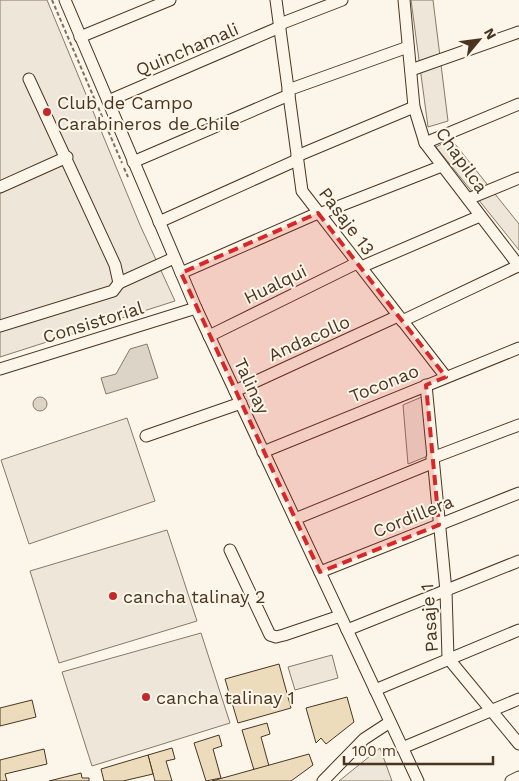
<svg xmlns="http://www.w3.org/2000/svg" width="519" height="781" viewBox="0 0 519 781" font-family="'Work Sans',sans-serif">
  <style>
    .green { fill: #ede6d9; stroke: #887966 }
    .water { fill: #dcd4c6; stroke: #887966 }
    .building { fill: #ecdcbc; stroke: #4a3520 }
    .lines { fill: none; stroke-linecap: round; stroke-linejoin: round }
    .minor-casing { stroke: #4a3520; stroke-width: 13 }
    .path { stroke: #7f6f5c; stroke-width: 2; stroke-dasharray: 4 2.5; stroke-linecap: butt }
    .minor { stroke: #fbf6e9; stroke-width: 11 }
    .marked { fill: #d62828; fill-opacity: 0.2; stroke: #d62828; stroke-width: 4; stroke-dasharray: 10 6; stroke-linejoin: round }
    .poi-dot { fill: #c62828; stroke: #fbf6e9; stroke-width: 2 }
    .labels { text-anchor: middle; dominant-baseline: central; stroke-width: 4; stroke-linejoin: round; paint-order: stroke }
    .street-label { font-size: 18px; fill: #4a3520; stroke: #fbf6e9 }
    .poi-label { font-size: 18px; fill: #4a3520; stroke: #fbf6e9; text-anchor: start }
  </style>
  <rect width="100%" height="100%" fill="#fbf6e9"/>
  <g class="green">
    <polygon points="0,0 47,0 140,225 175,301 0,357"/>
    <polygon points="411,0 433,0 448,121 428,127"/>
    <polygon points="451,139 519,224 519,250 436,147"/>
    <polygon points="424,396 428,456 408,464 403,405"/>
    <polygon points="127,418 155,501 29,544 1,460"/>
    <polygon points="167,530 197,621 59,663 30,571"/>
    <polygon points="201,633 230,723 92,766 62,672"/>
    <polygon points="332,655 338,678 295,690 288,667"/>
    <polygon points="380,748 392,781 339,781"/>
  </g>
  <g class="water">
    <polygon points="147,344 158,378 106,394 101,378 116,374 130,349"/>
    <circle cx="40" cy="404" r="7"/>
  </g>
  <g class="building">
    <polygon points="279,664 291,708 238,723 225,679"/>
    <polygon points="347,697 354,722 326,744 321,738 316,743 306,708"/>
    <polygon points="32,700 36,717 0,726 0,708"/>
    <polygon points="267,723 270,734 261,737 269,766 254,770 242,730"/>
    <polygon points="219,735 222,746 213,749 221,778 206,781 194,743"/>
    <polygon points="172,748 175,759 166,761 172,781 155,781 148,755"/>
    <polygon points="44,749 47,764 5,774 7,781 0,781 0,760"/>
    <polygon points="309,754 313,765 291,781 212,781"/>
    <polygon points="148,755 153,774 123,781 104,781 101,769"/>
    <polygon points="81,773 82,778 89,778 89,781 49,781"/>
  </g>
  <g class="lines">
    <defs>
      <g id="minor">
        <polyline points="65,0 196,308 418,781"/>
        <polyline points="276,0 302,191 446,377"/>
        <polyline points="404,0 414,107 425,143 519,266"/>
        <polyline points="280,24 342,0"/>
        <polyline points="80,37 170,0"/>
        <polyline points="411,70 519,32"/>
        <polyline points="288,90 408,47"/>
        <polyline points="108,101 280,27"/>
        <polyline points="425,143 519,104"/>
        <polyline points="297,156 414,107"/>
        <polyline points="133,162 289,95"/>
        <polyline points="0,187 67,157"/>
        <polyline points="468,199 519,178"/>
        <polyline points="319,214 442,166"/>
        <polyline points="159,222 297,160"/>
        <polyline points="361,267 480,216"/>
        <polyline points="181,273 318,213"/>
        <polyline points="119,283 174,258"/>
        <polyline points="402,321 518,266"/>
        <polyline points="0,326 113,291 119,283 115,265 29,79"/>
        <polyline points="209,336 357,263"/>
        <polyline points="0,369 196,308"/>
        <polyline points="426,385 446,591 448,658 519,744"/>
        <polyline points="235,391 398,316"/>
        <polyline points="146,436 241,403"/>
        <polyline points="263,452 519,348"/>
        <polyline points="432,458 519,425"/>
        <polyline points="295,519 432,463"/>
        <polyline points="230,550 270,635 276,637 284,635 340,616"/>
        <polyline points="320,572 519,493"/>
        <polyline points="347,630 519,561"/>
        <polyline points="375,690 519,630"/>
        <polyline points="402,748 519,699"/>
        <polyline points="323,781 364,739 390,722"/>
        <polyline points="511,781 519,777"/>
      </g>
    </defs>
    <use href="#minor" class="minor-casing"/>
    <g class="path">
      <polyline points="52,0 122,163"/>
      <polyline points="124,168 128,177"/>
    </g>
    <use href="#minor" class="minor"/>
  </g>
  <path class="marked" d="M318,213L446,377L426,385L439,525L320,572L181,273Z"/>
  <g class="poi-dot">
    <circle cx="47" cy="112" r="5"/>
    <circle cx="113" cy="596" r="5"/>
    <circle cx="146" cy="697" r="5"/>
  </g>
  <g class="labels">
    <g class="street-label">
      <text transform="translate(187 49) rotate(-23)">Quinchamali</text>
      <text transform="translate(462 160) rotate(55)">Chapilca</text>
      <text transform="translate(347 221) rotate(53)">Pasaje 13</text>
      <text transform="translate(275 284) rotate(-26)">Hualqui</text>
      <text transform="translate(93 322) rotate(-17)">Consistorial</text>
      <text transform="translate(309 338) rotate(-24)">Andacollo</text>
      <text transform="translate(384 383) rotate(-22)">Toconao</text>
      <text transform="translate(252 386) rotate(65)">Talinay</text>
      <text transform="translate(413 516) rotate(-22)">Cordillera</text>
      <text transform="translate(429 618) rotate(-94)">Pasaje 1</text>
    </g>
    <g class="poi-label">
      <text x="57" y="102">Club de Campo<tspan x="57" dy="21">Carabineros de Chile</tspan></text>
      <text x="123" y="596">cancha talinay 2</text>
      <text x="156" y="697">cancha talinay 1</text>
    </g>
  </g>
  <g transform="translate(479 40) rotate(61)" stroke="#fbf6e9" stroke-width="4" paint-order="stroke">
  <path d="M0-4L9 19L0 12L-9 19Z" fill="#4a3520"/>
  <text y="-8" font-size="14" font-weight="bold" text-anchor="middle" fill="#4a3520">N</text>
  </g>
  <path d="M344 756v8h149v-8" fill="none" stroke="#4a3520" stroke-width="2.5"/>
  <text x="352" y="756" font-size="15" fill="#4a3520" stroke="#fbf6e9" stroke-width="4" paint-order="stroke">100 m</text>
</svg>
